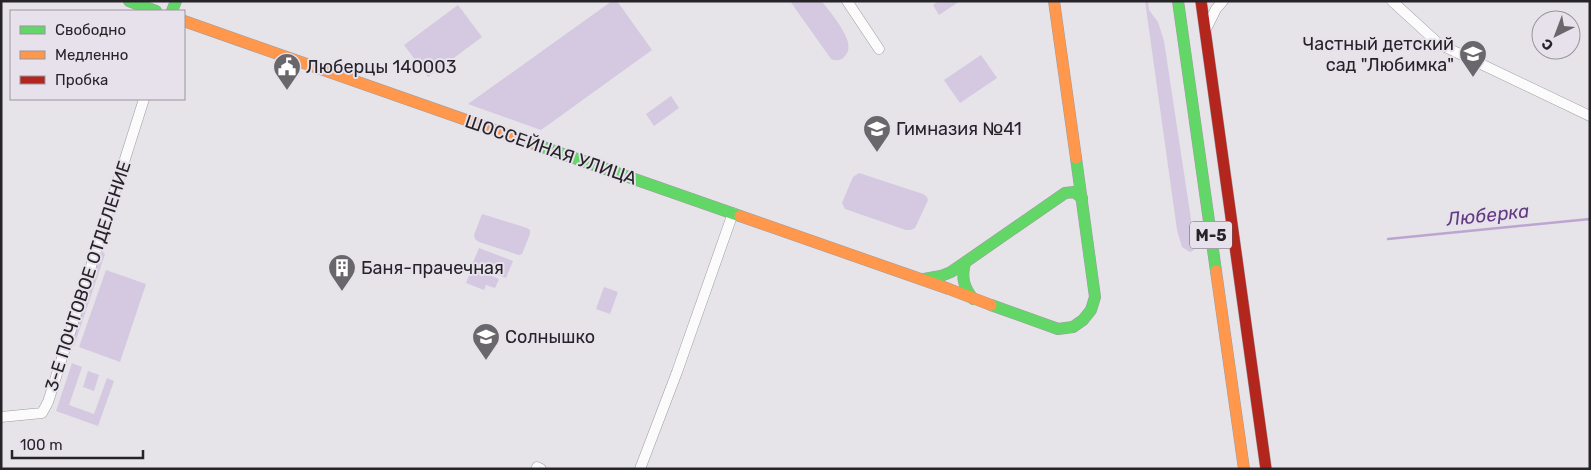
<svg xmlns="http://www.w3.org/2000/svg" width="1591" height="470" viewBox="0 0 1591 470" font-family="Rubik,sans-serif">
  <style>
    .green { fill: #d4c9e1 }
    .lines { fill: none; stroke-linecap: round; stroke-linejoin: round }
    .stream { stroke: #bca6d0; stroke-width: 2.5 }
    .street-casing { stroke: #9e9ca0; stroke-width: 11 }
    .fast-casing { stroke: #9e9ca0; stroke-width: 12 }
    .slow-casing { stroke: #9e9ca0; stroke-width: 12 }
    .jam-casing { stroke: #9e9ca0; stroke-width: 12 }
    .street { stroke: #fbfbfc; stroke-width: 10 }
    .fast { stroke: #63d668; stroke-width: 11 }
    .slow { stroke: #ff974d; stroke-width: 11 }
    .jam { stroke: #b3261e; stroke-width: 11 }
    .labels { text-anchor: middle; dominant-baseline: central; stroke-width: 4; stroke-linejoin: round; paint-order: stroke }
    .shield { fill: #e6e1eb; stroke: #605d62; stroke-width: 1 }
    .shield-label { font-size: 16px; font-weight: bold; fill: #262428 }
    .poi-label { font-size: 18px; fill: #262428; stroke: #e6e1eb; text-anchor: start }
    .street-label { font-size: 18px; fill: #262428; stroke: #e6e1eb }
    .water-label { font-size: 19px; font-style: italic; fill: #623b81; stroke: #e6e1eb }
  </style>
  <rect width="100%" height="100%" fill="#e6e3e9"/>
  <g class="green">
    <polygon points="612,1 617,1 652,50 541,130 468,104"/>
    <path d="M790,1H821L824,4C832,15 858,44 845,56C841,61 836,61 831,59Z"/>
    <polygon points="939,1 960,1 939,15 933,5"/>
    <polygon points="1145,1 1148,1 1149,10 1158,22 1164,41 1195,246 1194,250 1190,252 1182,247 1177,230"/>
    <polygon points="458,5 482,37 428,77 404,45"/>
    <polygon points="981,55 997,78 960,103 944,80"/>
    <polygon points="671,96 679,108 654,126 646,114"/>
    <polygon points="859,173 923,194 927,197 928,200 915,228 911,230 906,230 845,209 842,203 853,177"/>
    <polygon points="482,214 527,228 530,230 530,234 522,254 519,255 479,242 475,239 474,235"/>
    <polygon points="479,248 513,261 506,278 472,265"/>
    <polygon points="102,251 105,254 74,346 70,344"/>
    <polygon points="472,268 499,279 495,288 486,285 484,290 466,283"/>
    <polygon points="106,270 146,284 120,362 79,347"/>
    <polygon points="604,287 618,292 610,314 596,309"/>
    <polygon points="72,363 82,367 69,405 94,414 107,378 114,381 98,426 56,411"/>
    <polygon points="88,371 99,375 94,391 83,387"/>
  </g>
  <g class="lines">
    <polyline class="stream" points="1388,239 1590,219"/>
    <defs>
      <g id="street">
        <polyline points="847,1 879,49"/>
        <polyline points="1392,1 1439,44 1590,116"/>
        <polyline points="1207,27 1216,9 1223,1"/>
        <polyline points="1,417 42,413 48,402 144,99"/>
        <polyline points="537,467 541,469"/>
        <polyline points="640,469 677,372 733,213"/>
      </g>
      <g id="fast">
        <polyline points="129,1 156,11"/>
        <polyline points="1178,1 1216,271"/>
        <polyline points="172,11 176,1"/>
        <polyline points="540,146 740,216"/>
        <path d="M965,263C961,278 964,287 973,299"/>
        <polyline points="924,279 941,276 951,272 1065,193 1074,192 1082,198"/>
        <polyline points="991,305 1058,329 1073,327 1083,320 1091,310 1095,297 1076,158"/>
      </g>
      <g id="slow">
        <polyline points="1054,1 1076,158"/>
        <polyline points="184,21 540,146"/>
        <polyline points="740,216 949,289 991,305"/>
        <polyline points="1216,271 1244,469"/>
      </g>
      <polyline id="jam" points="1201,1 1266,469"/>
    </defs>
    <use href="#street" class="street-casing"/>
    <use href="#fast" class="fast-casing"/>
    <use href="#slow" class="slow-casing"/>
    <use href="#jam" class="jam-casing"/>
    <use href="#street" class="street"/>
    <use href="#fast" class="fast"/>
    <use href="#slow" class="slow"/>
    <use href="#jam" class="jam"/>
  </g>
  <defs>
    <symbol id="school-pin" viewBox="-11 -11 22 30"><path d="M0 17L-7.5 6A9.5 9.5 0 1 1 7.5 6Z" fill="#69676c" stroke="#e6e1eb"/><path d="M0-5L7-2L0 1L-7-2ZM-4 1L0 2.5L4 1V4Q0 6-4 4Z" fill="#fff"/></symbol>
    <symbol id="civic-pin" viewBox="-11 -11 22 30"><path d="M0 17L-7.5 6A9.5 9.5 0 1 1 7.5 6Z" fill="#69676c" stroke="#e6e1eb"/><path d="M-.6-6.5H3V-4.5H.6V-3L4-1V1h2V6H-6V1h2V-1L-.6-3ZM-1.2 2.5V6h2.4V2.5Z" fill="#fff"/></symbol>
    <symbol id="building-pin" viewBox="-11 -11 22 30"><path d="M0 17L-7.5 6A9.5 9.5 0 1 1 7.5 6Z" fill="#69676c" stroke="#e6e1eb"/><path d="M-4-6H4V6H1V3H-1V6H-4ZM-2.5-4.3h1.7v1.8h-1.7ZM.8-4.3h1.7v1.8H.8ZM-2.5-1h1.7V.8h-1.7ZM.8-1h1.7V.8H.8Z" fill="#fff"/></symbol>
  </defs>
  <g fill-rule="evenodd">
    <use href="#school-pin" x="1457" y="38" width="32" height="43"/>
    <use href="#civic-pin" x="271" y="51" width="32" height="43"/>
    <use href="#school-pin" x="861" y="113" width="32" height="43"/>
    <use href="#building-pin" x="326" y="252" width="32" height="43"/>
    <use href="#school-pin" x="470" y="321" width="32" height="43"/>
  </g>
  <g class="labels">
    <rect class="shield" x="1190" y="221.5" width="42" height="27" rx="4"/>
    <g class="shield-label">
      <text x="1211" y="235">М-5</text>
    </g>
    <g class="poi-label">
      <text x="1454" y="44" text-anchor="end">Частный детский<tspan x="1454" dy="21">сад "Любимка"</tspan></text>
      <text x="306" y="67">Люберцы 140003</text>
      <text x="896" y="129">Гимназия №41</text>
      <text x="361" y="268">Баня-прачечная</text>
      <text x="505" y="337">Солнышко</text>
    </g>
    <g class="street-label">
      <text transform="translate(551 150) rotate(19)">ШОССЕЙНАЯ УЛИЦА</text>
      <text transform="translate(88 276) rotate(-72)">3-Е ПОЧТОВОЕ ОТДЕЛЕНИЕ</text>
    </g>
    <g class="water-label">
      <text transform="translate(1488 215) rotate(-6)">Люберка</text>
    </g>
  </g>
  <rect width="1591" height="470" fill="none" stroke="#262428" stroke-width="5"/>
  <rect x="10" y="10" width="175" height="90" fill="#e6e1eb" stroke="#99959d"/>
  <rect x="20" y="26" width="25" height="8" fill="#63d668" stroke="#99959d"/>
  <text x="55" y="35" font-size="15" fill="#262428">Свободно</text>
  <rect x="20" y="51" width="25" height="8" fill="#ff974d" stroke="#99959d"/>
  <text x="55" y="60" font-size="15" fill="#262428">Медленно</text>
  <rect x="20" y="76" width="25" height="8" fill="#b3261e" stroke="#99959d"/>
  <text x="55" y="85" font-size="15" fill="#262428">Пробка</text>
  <g transform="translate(1556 35) rotate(222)"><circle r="24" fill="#e6e1eb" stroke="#99959d"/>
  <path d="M0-4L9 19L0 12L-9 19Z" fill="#69676c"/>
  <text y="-8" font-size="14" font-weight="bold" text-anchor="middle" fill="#262428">С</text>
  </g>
  <path d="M12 450v8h131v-8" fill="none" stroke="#262428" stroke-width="2.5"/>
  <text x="20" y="450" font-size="15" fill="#262428" stroke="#e6e1eb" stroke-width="4" paint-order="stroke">100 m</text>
</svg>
